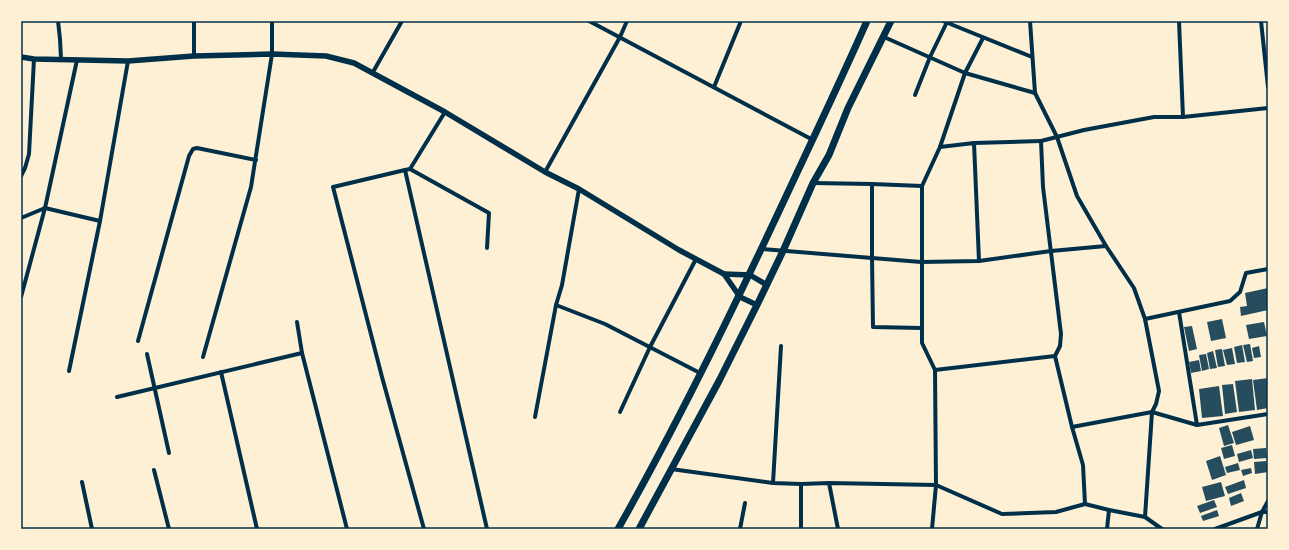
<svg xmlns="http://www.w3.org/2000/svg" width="1289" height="550" viewBox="0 0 1289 550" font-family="'Nunito Sans',sans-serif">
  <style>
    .building { fill: #264d5e }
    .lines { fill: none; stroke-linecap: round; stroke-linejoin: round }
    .minor { stroke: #003049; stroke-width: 4 }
    .tertiary { stroke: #003049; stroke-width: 5.5 }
    .primary { stroke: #003049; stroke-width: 7 }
    .neatline { fill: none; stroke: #003049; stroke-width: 1.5 }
  </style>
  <rect width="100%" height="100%" fill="#fdf0d5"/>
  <g class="building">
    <polygon points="1268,288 1268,310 1241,316 1240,307 1247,306 1245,293"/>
    <polygon points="1222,319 1226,338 1211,341 1207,322"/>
    <polygon points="1264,322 1267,336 1249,339 1246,325"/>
    <polygon points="1192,326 1197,349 1189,351 1184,327"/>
    <polygon points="1250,344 1253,361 1247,362 1243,345"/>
    <polygon points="1242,345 1245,362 1237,363 1234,347"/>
    <polygon points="1259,346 1261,357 1254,358 1252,348"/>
    <polygon points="1232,348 1235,364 1227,365 1223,350"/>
    <polygon points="1222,349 1225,366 1218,367 1215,350"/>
    <polygon points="1213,351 1217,368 1210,369 1207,353"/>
    <polygon points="1206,354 1209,369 1202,371 1199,355"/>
    <polygon points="1199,360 1201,371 1191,373 1189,362"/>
    <polygon points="1268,378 1268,408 1257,410 1253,380"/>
    <polygon points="1252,379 1255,410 1239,412 1235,381"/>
    <polygon points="1233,384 1237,412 1225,414 1222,385"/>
    <polygon points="1219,386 1223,416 1202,418 1199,389"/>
    <polygon points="1228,425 1234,443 1224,446 1219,428"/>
    <polygon points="1250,426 1254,440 1236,445 1232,432"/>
    <polygon points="1232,445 1235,456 1224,459 1221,448"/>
    <polygon points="1266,448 1267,458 1254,459 1253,449"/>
    <polygon points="1251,450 1253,458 1239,462 1237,454"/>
    <polygon points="1220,456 1226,475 1212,480 1206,461"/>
    <polygon points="1266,461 1268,472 1255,474 1254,462"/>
    <polygon points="1238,463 1240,470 1227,473 1225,467"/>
    <polygon points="1251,468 1252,473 1243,476 1241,470"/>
    <polygon points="1244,480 1246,488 1228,494 1225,487"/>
    <polygon points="1221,482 1225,496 1206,501 1202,487"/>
    <polygon points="1241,493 1244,501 1231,506 1229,498"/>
    <polygon points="1214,500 1217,507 1200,513 1197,506"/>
    <polygon points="1217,510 1219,516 1203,521 1201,516"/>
  </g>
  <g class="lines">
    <g class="minor">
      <polyline points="58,21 60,39 61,59"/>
      <polyline points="194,21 194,56"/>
      <polyline points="589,21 813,140"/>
      <polyline points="943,21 1032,57"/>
      <polyline points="1030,21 1035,93 1057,137 1077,196 1106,246 1134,288 1145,319 1159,391 1156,404 1152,412 1145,517"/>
      <polyline points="1179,21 1183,117"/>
      <polyline points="1261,21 1268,87"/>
      <polyline points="884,37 965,73 1035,93"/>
      <polyline points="373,72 402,21"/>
      <polyline points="714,87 741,21"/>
      <polyline points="915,95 930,57 947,22"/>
      <polyline points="974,143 1041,141"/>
      <polyline points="940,147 974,143 979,261"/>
      <polyline points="410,169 445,112"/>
      <polyline points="405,170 333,187 382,377 424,529"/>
      <polyline points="545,172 620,37 627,21"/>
      <polyline points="21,176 25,168 29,154 34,59"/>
      <polyline points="813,183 872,184 922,186"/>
      <polyline points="872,184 872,257 873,327 922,328"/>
      <polyline points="579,189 562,285 556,305 605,324 700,373"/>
      <polyline points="21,218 45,208 100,221"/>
      <polyline points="762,249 921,262 979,261 1051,251 1106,246"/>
      <polyline points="21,297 45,208 77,60"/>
      <polyline points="1179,312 1197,425"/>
      <polyline points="1145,319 1230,301 1240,292 1246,273 1268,269"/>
      <polyline points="297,322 302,353 347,529"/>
      <polyline points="138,341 189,156 193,149 197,148 256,160"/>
      <polyline points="147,354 169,453"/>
      <polyline points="203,357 251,187 272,54 272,21"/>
      <polyline points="935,370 1055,356"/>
      <polyline points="69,371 100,221 128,61"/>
      <polyline points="221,372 257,529"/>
      <polyline points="117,397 302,353"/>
      <polyline points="620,412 650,347 696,259"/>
      <polyline points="535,417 556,305"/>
      <polyline points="1072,427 1152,412 1197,425 1268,414"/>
      <polyline points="671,469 773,483 801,484 829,483 936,485 1002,514 1056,512 1085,504 1109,510 1145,517 1162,529"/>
      <polyline points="154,470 169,529"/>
      <polyline points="82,482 92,529"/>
      <polyline points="773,483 781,346"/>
      <polyline points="829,483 838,529"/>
      <polyline points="801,484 801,529"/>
      <polyline points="1085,504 1083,465 1072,427 1055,356 1060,346 1061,334 1043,187 1041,141 1084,130 1154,117 1183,117 1268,108"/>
      <polyline points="487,529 405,170 410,169 489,213 487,248"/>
      <polyline points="740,529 745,503"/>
      <polyline points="932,529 936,485 935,370 922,343 922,186 940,147 965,73 983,38"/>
      <polyline points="1107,529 1109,510"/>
      <polyline points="1215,529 1262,512 1268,512"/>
      <polyline points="1257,529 1262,512 1268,501"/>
    </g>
    <g class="tertiary">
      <polyline points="21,57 34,59 128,61 194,56 272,54 326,56 354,63 445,112 545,172 579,189 679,250 724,274 740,297 757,305"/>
      <polyline points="724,274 750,275 767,285"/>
    </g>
    <g class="primary">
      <path d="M618,529C683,414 740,295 796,175C820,124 844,73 867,21"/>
      <polyline points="639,529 719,381 757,305 783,251 813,183 829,155 848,108 891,21"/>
    </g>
  </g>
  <rect width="1289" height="550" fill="none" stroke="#fdf0d5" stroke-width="44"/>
  <rect x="22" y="22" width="1245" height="506" class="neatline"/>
</svg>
